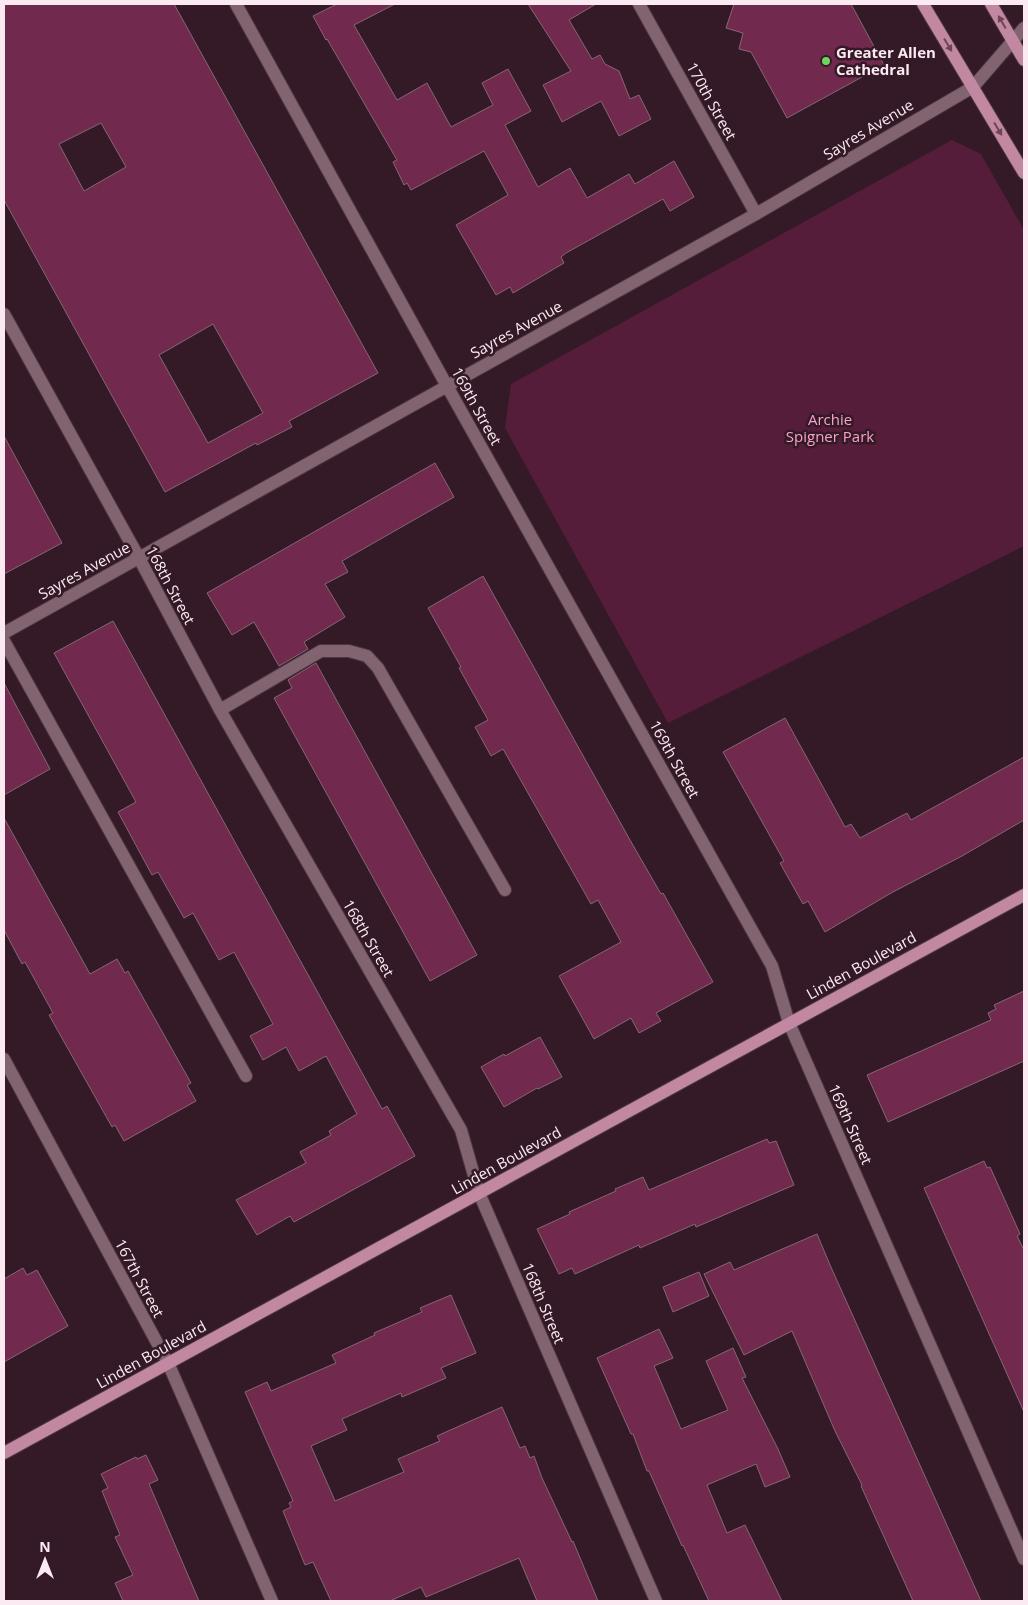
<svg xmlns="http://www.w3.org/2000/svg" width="1028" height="1605" viewBox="0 0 1028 1605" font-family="'Open Sans',sans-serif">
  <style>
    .green { fill: #551d3a }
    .building { fill: #71294e; stroke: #866774; fill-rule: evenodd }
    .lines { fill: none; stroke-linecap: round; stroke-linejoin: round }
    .minor-casing { stroke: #4c3741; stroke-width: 14 }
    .major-casing { stroke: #4c3741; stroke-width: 14 }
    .minor { stroke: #826471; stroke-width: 12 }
    .major { stroke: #c288a2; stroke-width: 12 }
    .oneway { fill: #6c4658 }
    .poi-dot { fill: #6fd360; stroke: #331a26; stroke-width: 2 }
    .labels { text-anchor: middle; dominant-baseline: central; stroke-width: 5; stroke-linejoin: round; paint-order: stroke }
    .poi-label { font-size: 15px; font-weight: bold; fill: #fceaf2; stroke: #331a26; text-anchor: start }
    .street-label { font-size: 15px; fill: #fceaf2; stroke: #331a26 }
    .park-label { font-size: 15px; fill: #f9a2ca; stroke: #331a26 }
  </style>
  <rect width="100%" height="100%" fill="#331a26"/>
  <polygon class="green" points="952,140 981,154 1024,230 1024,546 668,723 505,428 511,384"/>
  <g class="building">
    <path d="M4,4H174L378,373L289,421L292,427L257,445L256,443L165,492L4,200ZM101,123L126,167L84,191L59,144ZM213,324L263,413L208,443L159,355Z"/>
    <polygon points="337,4 395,4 354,25 397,100 427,83 451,127 493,105 482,83 508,69 531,111 505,125 538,187 570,168 587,198 629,174 635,184 674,161 694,197 670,211 663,199 566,253 561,257 564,263 513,293 510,287 496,295 456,225 508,195 484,151 411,190 407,183 404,185 393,162 397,160 327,39 326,40 313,16"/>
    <polygon points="528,4 596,4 569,20 592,59 600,55 605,64 619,71 630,99 639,95 651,119 619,136 601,101 562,122 543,85 571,71"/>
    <polygon points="734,4 851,4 884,65 787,118 751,52 739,49 743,33 726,28"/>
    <polygon points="4,436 62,543 4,574"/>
    <polygon points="435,463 454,497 342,561 348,572 325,584 345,617 304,642 308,649 279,666 254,622 232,635 207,593"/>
    <polygon points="483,576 630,840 661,894 663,893 713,982 656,1013 661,1021 639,1033 631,1018 594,1039 559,976 621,942 598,900 591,904 503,749 491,756 475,727 488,720 459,668 461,667 428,608"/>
    <polygon points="113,621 382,1109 387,1106 415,1156 294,1222 290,1216 257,1235 236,1200 306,1163 300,1152 331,1135 329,1131 357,1114 326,1056 299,1071 286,1047 263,1060 250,1036 273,1024 234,952 219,960 193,913 184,918 158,872 152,875 118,812 136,802 54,653"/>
    <polygon points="316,663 477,955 430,981 274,698 292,688 288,680"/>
    <polygon points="4,683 50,769 4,795"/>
    <polygon points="785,718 845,827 851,824 860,838 907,813 911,820 1024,757 1024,820 962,856 891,893 825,932 808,901 803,904 780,863 784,861 723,752"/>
    <polygon points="4,818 90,974 117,959 125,973 128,971 191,1083 187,1085 196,1101 124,1141 115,1125 112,1127 49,1015 53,1013 25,962 22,964 4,930"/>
    <polygon points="1024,991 1024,1061 888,1122 867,1075 991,1020 988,1013 996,1009 994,1005"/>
    <polygon points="540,1037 562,1077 538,1089 537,1088 504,1107 481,1067 504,1054 505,1056"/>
    <polygon points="767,1139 769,1143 776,1141 794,1185 696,1227 695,1224 640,1248 639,1245 575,1274 572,1268 559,1274 537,1229 570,1214 569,1212 616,1191 615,1189 643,1177 649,1190"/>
    <polygon points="984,1161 987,1168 990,1167 1020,1234 1017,1236 1024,1250 1024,1412 924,1188"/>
    <polygon points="817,1234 830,1265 981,1601 913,1601 861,1486 862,1485 835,1431 792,1331 744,1355 704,1274 730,1262 734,1270"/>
    <polygon points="23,1268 27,1275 37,1270 68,1326 4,1362 4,1279"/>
    <polygon points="699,1272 709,1296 673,1312 663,1287"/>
    <polygon points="451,1295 476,1353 441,1368 446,1378 402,1397 401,1393 342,1419 347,1430 311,1446 335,1501 404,1472 398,1459 440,1441 437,1436 502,1407 520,1448 525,1446 530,1458 534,1456 542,1478 572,1542 573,1541 598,1601 537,1601 519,1558 426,1597 421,1587 390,1601 331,1601 313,1562 305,1565 283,1511 291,1507 289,1503 293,1501 245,1392 267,1382 271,1391 336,1363 332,1355 375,1335 374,1333 422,1312 420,1308"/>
    <polygon points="659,1329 673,1358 654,1366 681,1429 728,1410 706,1361 733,1348 746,1377 742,1378 778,1449 790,1477 765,1487 756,1464 707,1485 727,1533 745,1525 782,1601 709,1601 683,1545 682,1546 649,1471 647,1471 633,1434 631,1434 597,1358"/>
    <polygon points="146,1455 158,1480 149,1484 199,1601 123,1601 115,1583 133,1575 115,1537 120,1535 102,1491 108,1488 101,1474 136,1457 137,1459"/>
  </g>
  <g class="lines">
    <defs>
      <g id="minor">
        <polyline points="236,4 447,386 772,966 789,1023 1024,1559"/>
        <polyline points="639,4 756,214"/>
        <polyline points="4,314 139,558 220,710 461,1130 479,1193 656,1601"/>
        <polyline points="4,633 756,214 973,87 1024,28"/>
        <polyline points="4,641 246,1076"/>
        <polyline points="220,710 321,651 349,651 367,656 378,668 505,890"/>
        <polyline points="4,1059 168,1363 272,1601"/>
      </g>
      <g id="major">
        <polyline points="923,4 1024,173"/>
        <polyline points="991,4 1024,60"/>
        <polyline points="4,1453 1024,895"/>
      </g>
    </defs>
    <use href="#minor" class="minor-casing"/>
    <use href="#major" class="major-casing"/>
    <use href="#minor" class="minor"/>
    <use href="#major" class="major"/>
  </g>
  <defs><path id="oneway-solid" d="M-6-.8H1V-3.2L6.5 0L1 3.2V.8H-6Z" transform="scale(1.25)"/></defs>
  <g class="oneway">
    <use href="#oneway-solid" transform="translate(1002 22) rotate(-120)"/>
    <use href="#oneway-solid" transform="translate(948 45) rotate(59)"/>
    <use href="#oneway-solid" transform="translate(998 129) rotate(59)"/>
  </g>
  <circle class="poi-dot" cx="826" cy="61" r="5"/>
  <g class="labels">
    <g class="poi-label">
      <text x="836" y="52">Greater Allen<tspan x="836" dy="17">Cathedral</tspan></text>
    </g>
    <g class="street-label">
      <text transform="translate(712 101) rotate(61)">170th Street</text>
      <text transform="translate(868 129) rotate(-31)">Sayres Avenue</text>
      <text transform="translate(516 329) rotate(-29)">Sayres Avenue</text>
      <text transform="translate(477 406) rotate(61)">169th Street</text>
      <text transform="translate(84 570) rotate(-29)">Sayres Avenue</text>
      <text transform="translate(171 585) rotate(62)">168th Street</text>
      <text transform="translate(675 759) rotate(61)">169th Street</text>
      <text transform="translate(369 938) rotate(60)">168th Street</text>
      <text transform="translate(861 965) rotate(-29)">Linden Boulevard</text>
      <text transform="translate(851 1124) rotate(66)">169th Street</text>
      <text transform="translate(506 1160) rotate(-29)">Linden Boulevard</text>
      <text transform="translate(140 1278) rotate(62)">167th Street</text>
      <text transform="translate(544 1303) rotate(67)">168th Street</text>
      <text transform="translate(151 1354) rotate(-29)">Linden Boulevard</text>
    </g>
    <g class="park-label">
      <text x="830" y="419">Archie<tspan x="830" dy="17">Spigner Park</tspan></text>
    </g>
  </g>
  <rect width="1028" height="1605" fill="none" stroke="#fceaf2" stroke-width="10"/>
  <g transform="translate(45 1560)" stroke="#331a26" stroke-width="4" paint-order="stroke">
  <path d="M0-4L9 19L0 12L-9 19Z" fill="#fceaf2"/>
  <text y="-8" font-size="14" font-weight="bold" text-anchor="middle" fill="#fceaf2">N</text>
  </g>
</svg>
